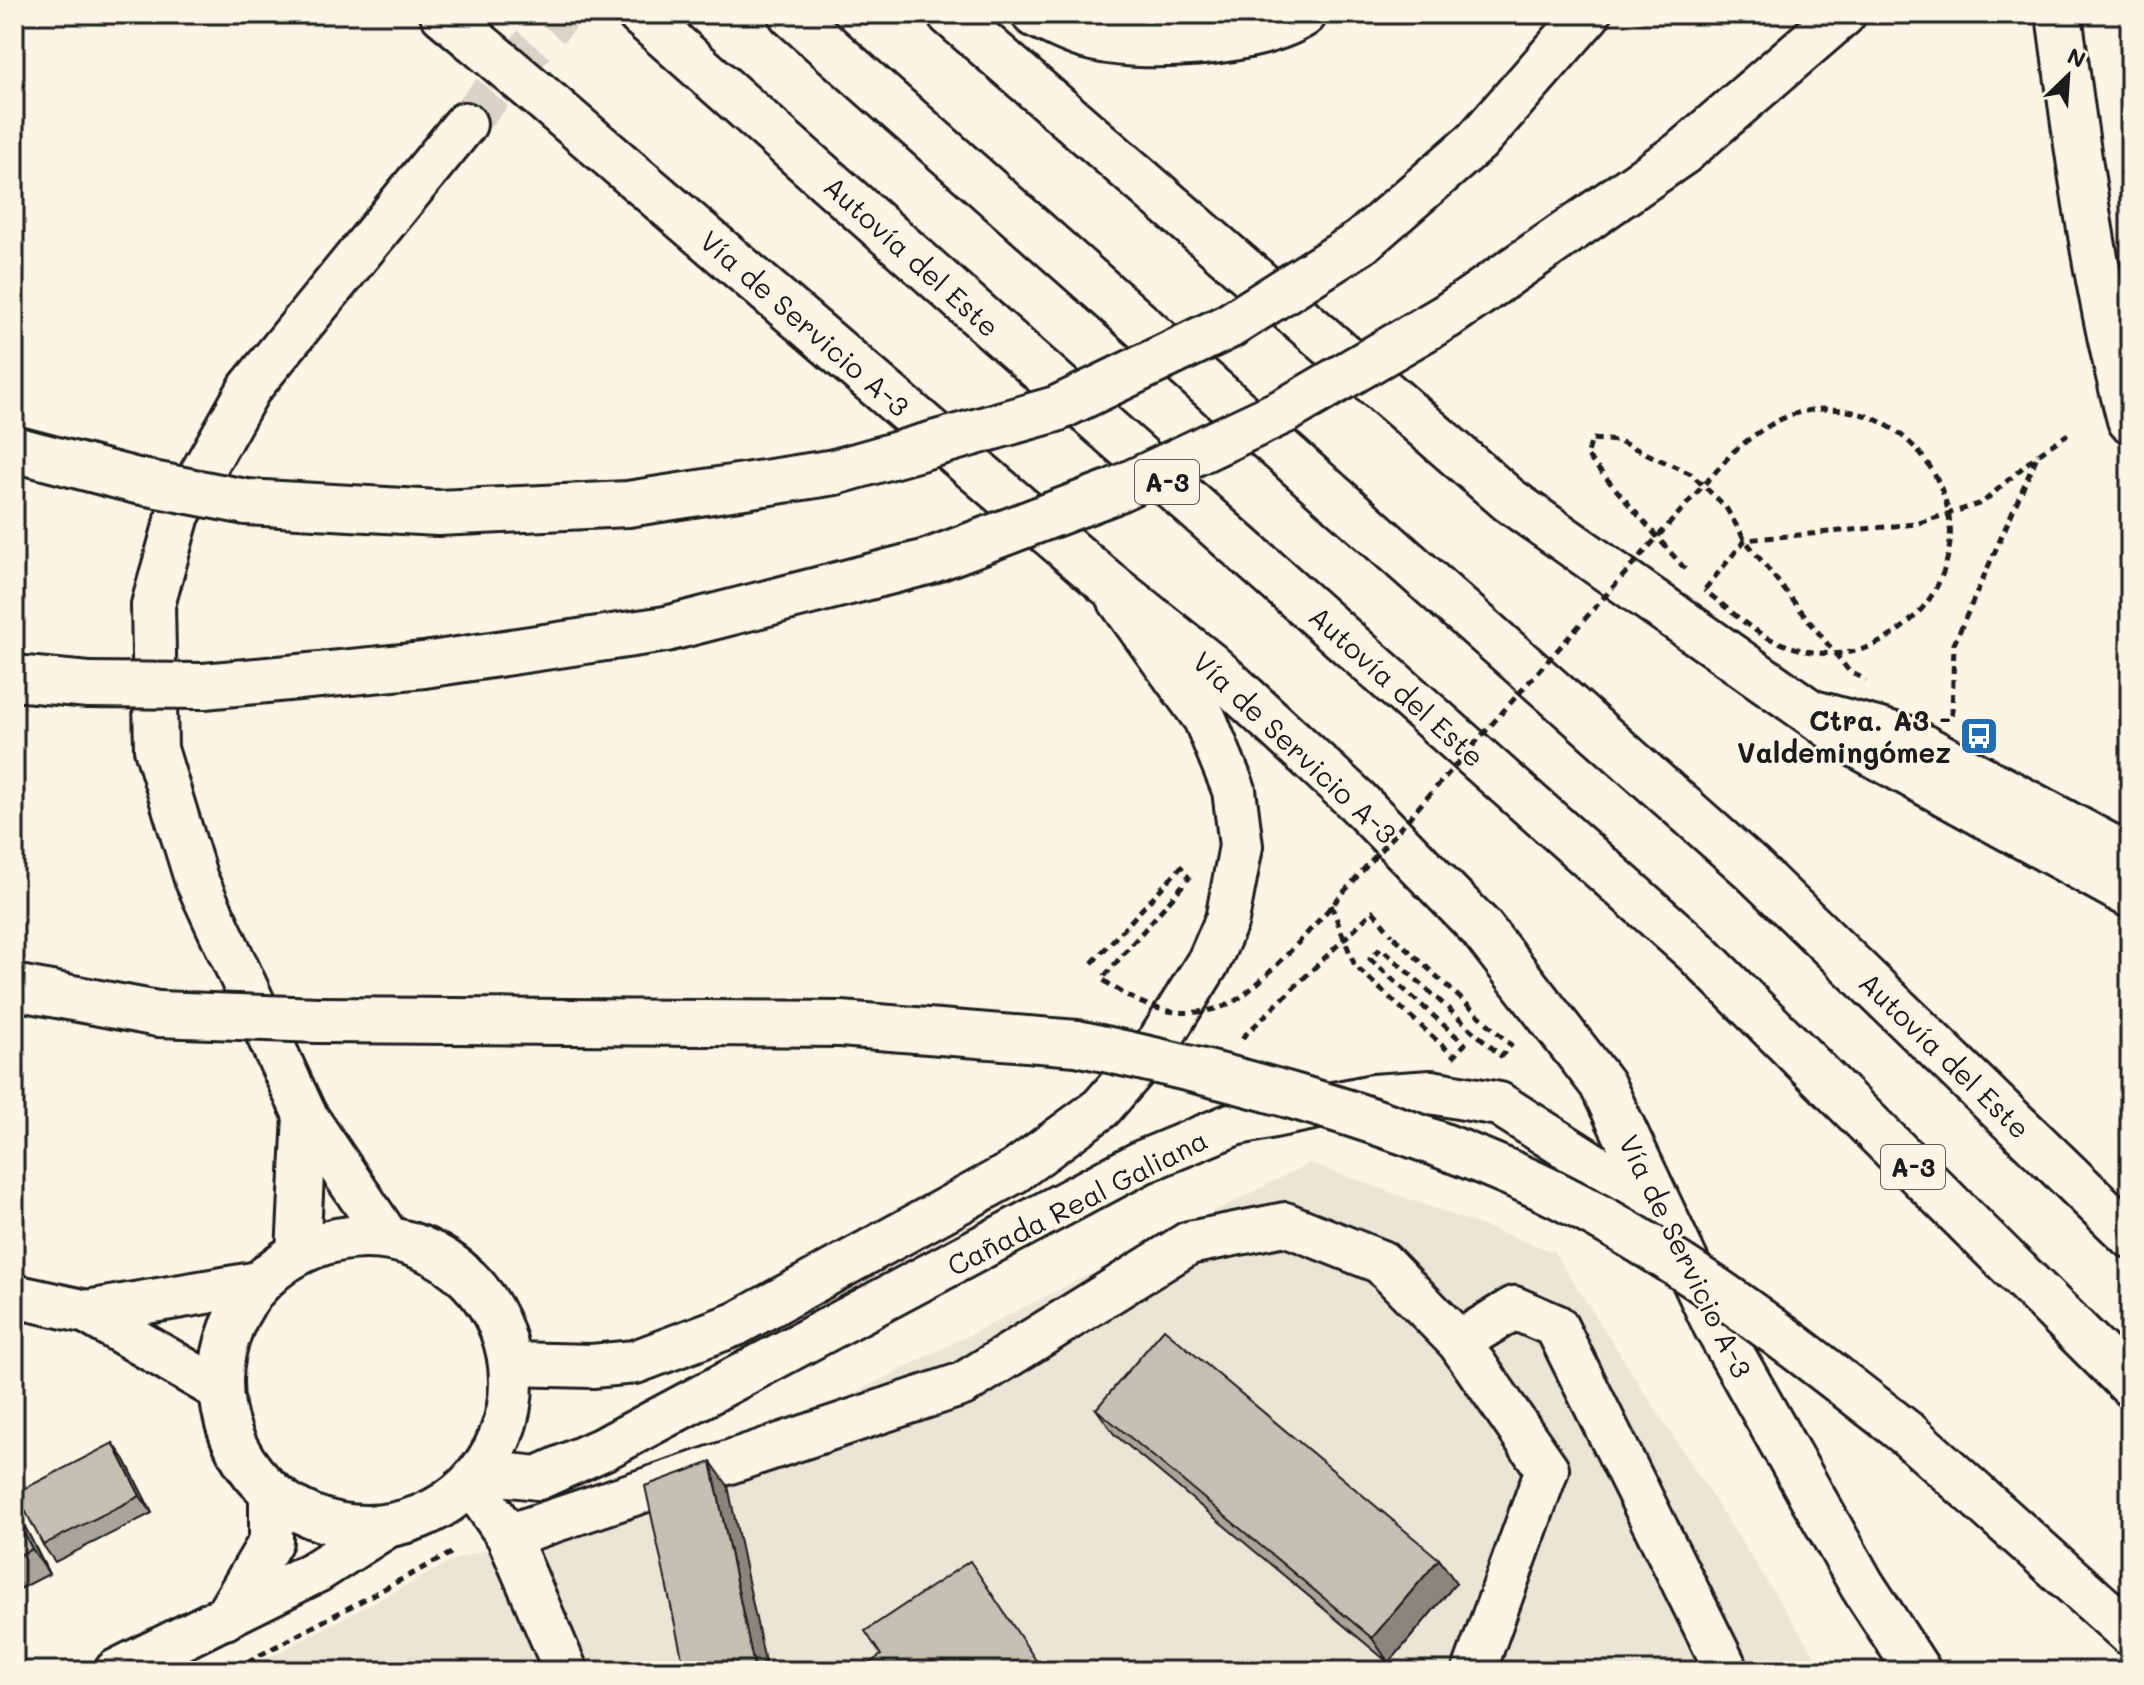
<svg xmlns="http://www.w3.org/2000/svg" width="2144" height="1685" viewBox="0 0 2144 1685" font-family="Mali,sans-serif">
  <style>
    .built { fill: #ebe5d6 }
    .lines { fill: none; stroke-linecap: round; stroke-linejoin: round }
    .minor-tunnel { stroke: #dad4c7; stroke-width: 42; stroke-dasharray: 42 21; stroke-linecap: butt }
    .minor-casing { stroke: #1c1c1c; stroke-width: 48 }
    .major-casing { stroke: #1c1c1c; stroke-width: 50 }
    .highway-casing { stroke: #1c1c1c; stroke-width: 50 }
    .path { stroke: #1c1c1c; stroke-width: 5; stroke-dasharray: 8 6; stroke-linecap: butt }
    .minor { stroke: #fcf5e5; stroke-width: 42 }
    .major { stroke: #fcf5e5; stroke-width: 44 }
    .highway { stroke: #fcf5e5; stroke-width: 44 }
    .major-bridge-casing { stroke: #1c1c1c; stroke-width: 50; stroke-linecap: butt }
    .highway-bridge-casing { stroke: #1c1c1c; stroke-width: 50; stroke-linecap: butt }
    .path-bridge { stroke: #1c1c1c; stroke-width: 5; stroke-dasharray: 8 6; stroke-linecap: butt }
    .major-bridge { stroke: #fcf5e5; stroke-width: 44 }
    .highway-bridge { stroke: #fcf5e5; stroke-width: 44 }
    .wall { fill: #a9a59a; stroke: #1c1c1c; stroke-width: 2 }
    .shaded-wall { fill: #89867d; stroke: #1c1c1c; stroke-width: 2 }
    .building { fill: #c4c0b3; stroke: #1c1c1c; stroke-width: 2 }
    .labels { text-anchor: middle; dominant-baseline: central; stroke-width: 6; stroke-linejoin: round; paint-order: stroke }
    .shield { fill: #fcf5e5; stroke: #5f5d58; stroke-width: 2 }
    .shield-label { font-size: 26px; font-weight: bold; fill: #1c1c1c }
    .street-label { font-size: 28px; fill: #1c1c1c; stroke: #fcf5e5 }
    .poi-label { font-size: 28px; font-weight: bold; fill: #1c1c1c; stroke: #fcf5e5; text-anchor: end }
  </style>
  <rect width="100%" height="100%" fill="#fcf5e5"/>
  <filter id="ink" filterUnits="userSpaceOnUse"><feTurbulence type="fractalNoise" baseFrequency=".0125" numOctaves="2"/><feDisplacementMap in="SourceGraphic" scale="16" xChannelSelector="R" yChannelSelector="G"/><feConvolveMatrix kernelMatrix="1 2 1 2 8 2 1 2 1" color-interpolation-filters="sRGB"/></filter>
  <g filter="url(#ink)">
    <polygon class="built" points="1310,1163 1554,1252 1825,1671 243,1671 454,1560 642,1500"/>
    <g class="lines">
      <polyline class="minor-tunnel" points="465,124 560,14"/>
      <defs>
        <g id="minor">
          <polyline points="1817,713 1906,737 2111,846 2130,864"/>
          <circle cx="366" cy="1382" r="145"/>
          <polyline points="388,1238 305,1115 196,879 156,749 153,605 178,515 249,389 465,124"/>
          <polyline points="298,1253 305,1115"/>
          <polyline points="14,1296 87,1312 220,1390"/>
          <polyline points="87,1312 259,1283"/>
          <polyline points="1459,1342 1514,1308 1556,1326 1727,1671"/>
          <polyline points="511,1364 592,1366 635,1362 736,1324 1014,1172 1101,1108 1160,1040 1209,961 1227,920 1241,846 1234,790 1205,719 1120,601"/>
          <polyline points="480,1472 538,1478 605,1448 1142,1162 1234,1124 1373,1096 1431,1092 1499,1104 1599,1168 1663,1254"/>
          <polyline points="471,1483 508,1536 566,1671"/>
          <polyline points="508,1536 963,1384 1189,1243 1285,1224 1381,1262 1459,1342 1547,1469 1474,1671"/>
          <polyline points="225,1618 271,1541 271,1492"/>
          <polyline points="116,1671 317,1571 387,1526"/>
        </g>
        <g id="major">
          <polyline points="443,14 474,40"/>
          <polyline points="950,14 1509,500 1857,745 2130,895"/>
          <path d="M1034,14C1050,21 1067,31 1085,36C1136,52 1259,45 1304,14"/>
          <polyline points="550,104 1106,582 1210,665 1356,800 1481,928 1602,1084 1716,1326 1862,1585 1918,1671"/>
        </g>
        <g id="highway">
          <polyline points="640,14 1695,951 2130,1384"/>
          <polyline points="791,14 1751,868 2130,1235"/>
          <path d="M2059,14C2077,149 2095,287 2130,420"/>
          <polyline points="1361,242 1477,141 1588,14"/>
          <polyline points="1447,316 1682,153 1843,14"/>
          <polyline points="14,449 137,481"/>
          <polyline points="246,502 438,513 628,504 835,472"/>
          <polyline points="14,678 89,685"/>
          <polyline points="204,686 424,665 666,629 927,562"/>
          <polyline points="14,987 158,1014"/>
          <polyline points="319,1020 841,1024 1077,1043"/>
          <polyline points="1909,1435 2130,1633"/>
        </g>
      </defs>
      <use href="#minor" class="minor-casing"/>
      <use href="#major" class="major-casing"/>
      <use href="#highway" class="highway-casing"/>
      <g class="path">
        <polyline points="1685,569 1587,456 1592,439 1619,441 1691,474 1725,506 1745,540 1849,671 1866,680"/>
        <polyline points="1705,589 1745,540 1916,524 1982,503 2038,454"/>
        <polyline points="1952,715 1954,644 2038,454 2068,434"/>
        <polyline points="1242,1038 1373,911 1392,935"/>
        <polyline points="247,1662 451,1553"/>
      </g>
      <use href="#minor" class="minor"/>
      <use href="#major" class="major"/>
      <use href="#highway" class="highway"/>
      <defs>
        <polyline id="major-bridge" points="474,40 550,104"/>
        <g id="highway-bridge">
          <polyline points="835,472 1056,409 1229,326 1361,242"/>
          <polyline points="137,481 246,502"/>
          <polyline points="927,562 1112,492 1286,410 1447,316"/>
          <polyline points="89,685 204,686"/>
          <polyline points="158,1014 319,1020"/>
          <path d="M1077,1043C1227,1075 1368,1112 1510,1173C1656,1236 1785,1338 1909,1435"/>
        </g>
      </defs>
      <use href="#major-bridge" class="major-bridge-casing"/>
      <use href="#highway-bridge" class="highway-bridge-casing"/>
      <g class="path-bridge">
        <polyline points="1331,905 1355,966 1454,1056 1465,1044 1370,959 1381,948 1501,1056 1511,1045 1392,935"/>
        <path d="M1092,963L1181,867L1189,878L1102,979C1140,1007 1177,1022 1225,1006C1259,994 1343,892 1371,861C1491,725 1612,588 1733,452C1756,433 1781,414 1812,410C1883,401 1944,457 1950,525C1953,556 1939,592 1917,614C1875,657 1829,664 1773,640C1749,630 1726,606 1704,590"/>
      </g>
      <use href="#major-bridge" class="major-bridge"/>
      <use href="#highway-bridge" class="highway-bridge"/>
    </g>
    <g class="wall">
      <polygon points="1096,1409 1439,1559 1456,1583 1389,1663 1114,1434"/>
      <polygon points="113,1443 125,1460 152,1513 55,1562 43,1545"/>
      <polygon points="14,1509 22,1521 49,1574 14,1592"/>
    </g>
    <g class="shaded-wall">
      <polygon points="113,1443 125,1460 152,1513 140,1496"/>
      <polygon points="711,1462 728,1486 767,1671 755,1671"/>
      <polygon points="14,1509 22,1521 49,1574 32,1549 14,1514"/>
      <polygon points="1439,1559 1456,1583 1389,1663 1372,1638"/>
    </g>
    <g class="building">
      <polygon points="1164,1329 1439,1559 1372,1638 1096,1409"/>
      <polygon points="113,1443 140,1496 43,1545 16,1493"/>
      <polygon points="711,1462 755,1671 685,1671 645,1486"/>
      <polygon points="14,1514 32,1549 14,1558"/>
      <polygon points="970,1561 1043,1671 858,1671 881,1655 865,1631"/>
    </g>
  </g>
  <defs>
    <symbol id="bus-square" viewBox="-11 -11 22 22"><rect x="-9" y="-9" width="18" height="18" rx="4" fill="#1f6fb2" stroke="#fcf5e5"/><path d="M-5-6H5V4H4V6H2V4H-2V6H-4V4H-5ZM-3.5-4V0h7V-4ZM-3.5 1.2v1.5H-2V1.2ZM2 1.2v1.5H3.5V1.2Z" fill="#fff"/></symbol>
  </defs>
  <g fill-rule="evenodd">
    <use href="#bus-square" x="1957" y="714" width="44" height="44"/>
  </g>
  <g class="labels">
    <g class="shield">
      <rect x="1135" y="460" width="64" height="44" rx="6"/>
      <rect x="1881" y="1145" width="64" height="44" rx="6"/>
    </g>
    <g class="shield-label">
      <text x="1167" y="482">A-3</text>
      <text x="1913" y="1167">A-3</text>
    </g>
    <g class="street-label">
      <text transform="translate(912 256) rotate(42)">Autovía del Este</text>
      <text transform="translate(805 323) rotate(41)">Vía de Servicio A-3</text>
      <text transform="translate(1397 686) rotate(42)">Autovía del Este</text>
      <text transform="translate(1295 747) rotate(43)">Vía de Servicio A-3</text>
      <text transform="translate(1945 1055) rotate(44)">Autovía del Este</text>
      <text transform="translate(1077 1202) rotate(-27)">Cañada Real Galiana</text>
      <text transform="translate(1686 1256) rotate(64)">Vía de Servicio A-3</text>
    </g>
    <g class="poi-label">
      <text x="1951" y="720">Ctra. A3 -<tspan x="1951" dy="32">Valdemingómez</tspan></text>
    </g>
  </g>
  <rect width="2144" height="1685" fill="none" stroke="#fcf5e5" stroke-width="48"/>
  <rect x="24" y="24" width="2096" height="1637" fill="none" stroke="#1c1c1c" stroke-width="3" filter="url(#ink)"/>
  <g transform="translate(2068 76) rotate(25)" stroke="#fcf5e5" stroke-width="6" paint-order="stroke">
  <path d="M0-6L14 30L0 20L-14 30Z" fill="#1c1c1c"/>
  <text y="-12" font-size="22" font-weight="bold" text-anchor="middle" fill="#1c1c1c">N</text>
  </g>
</svg>
